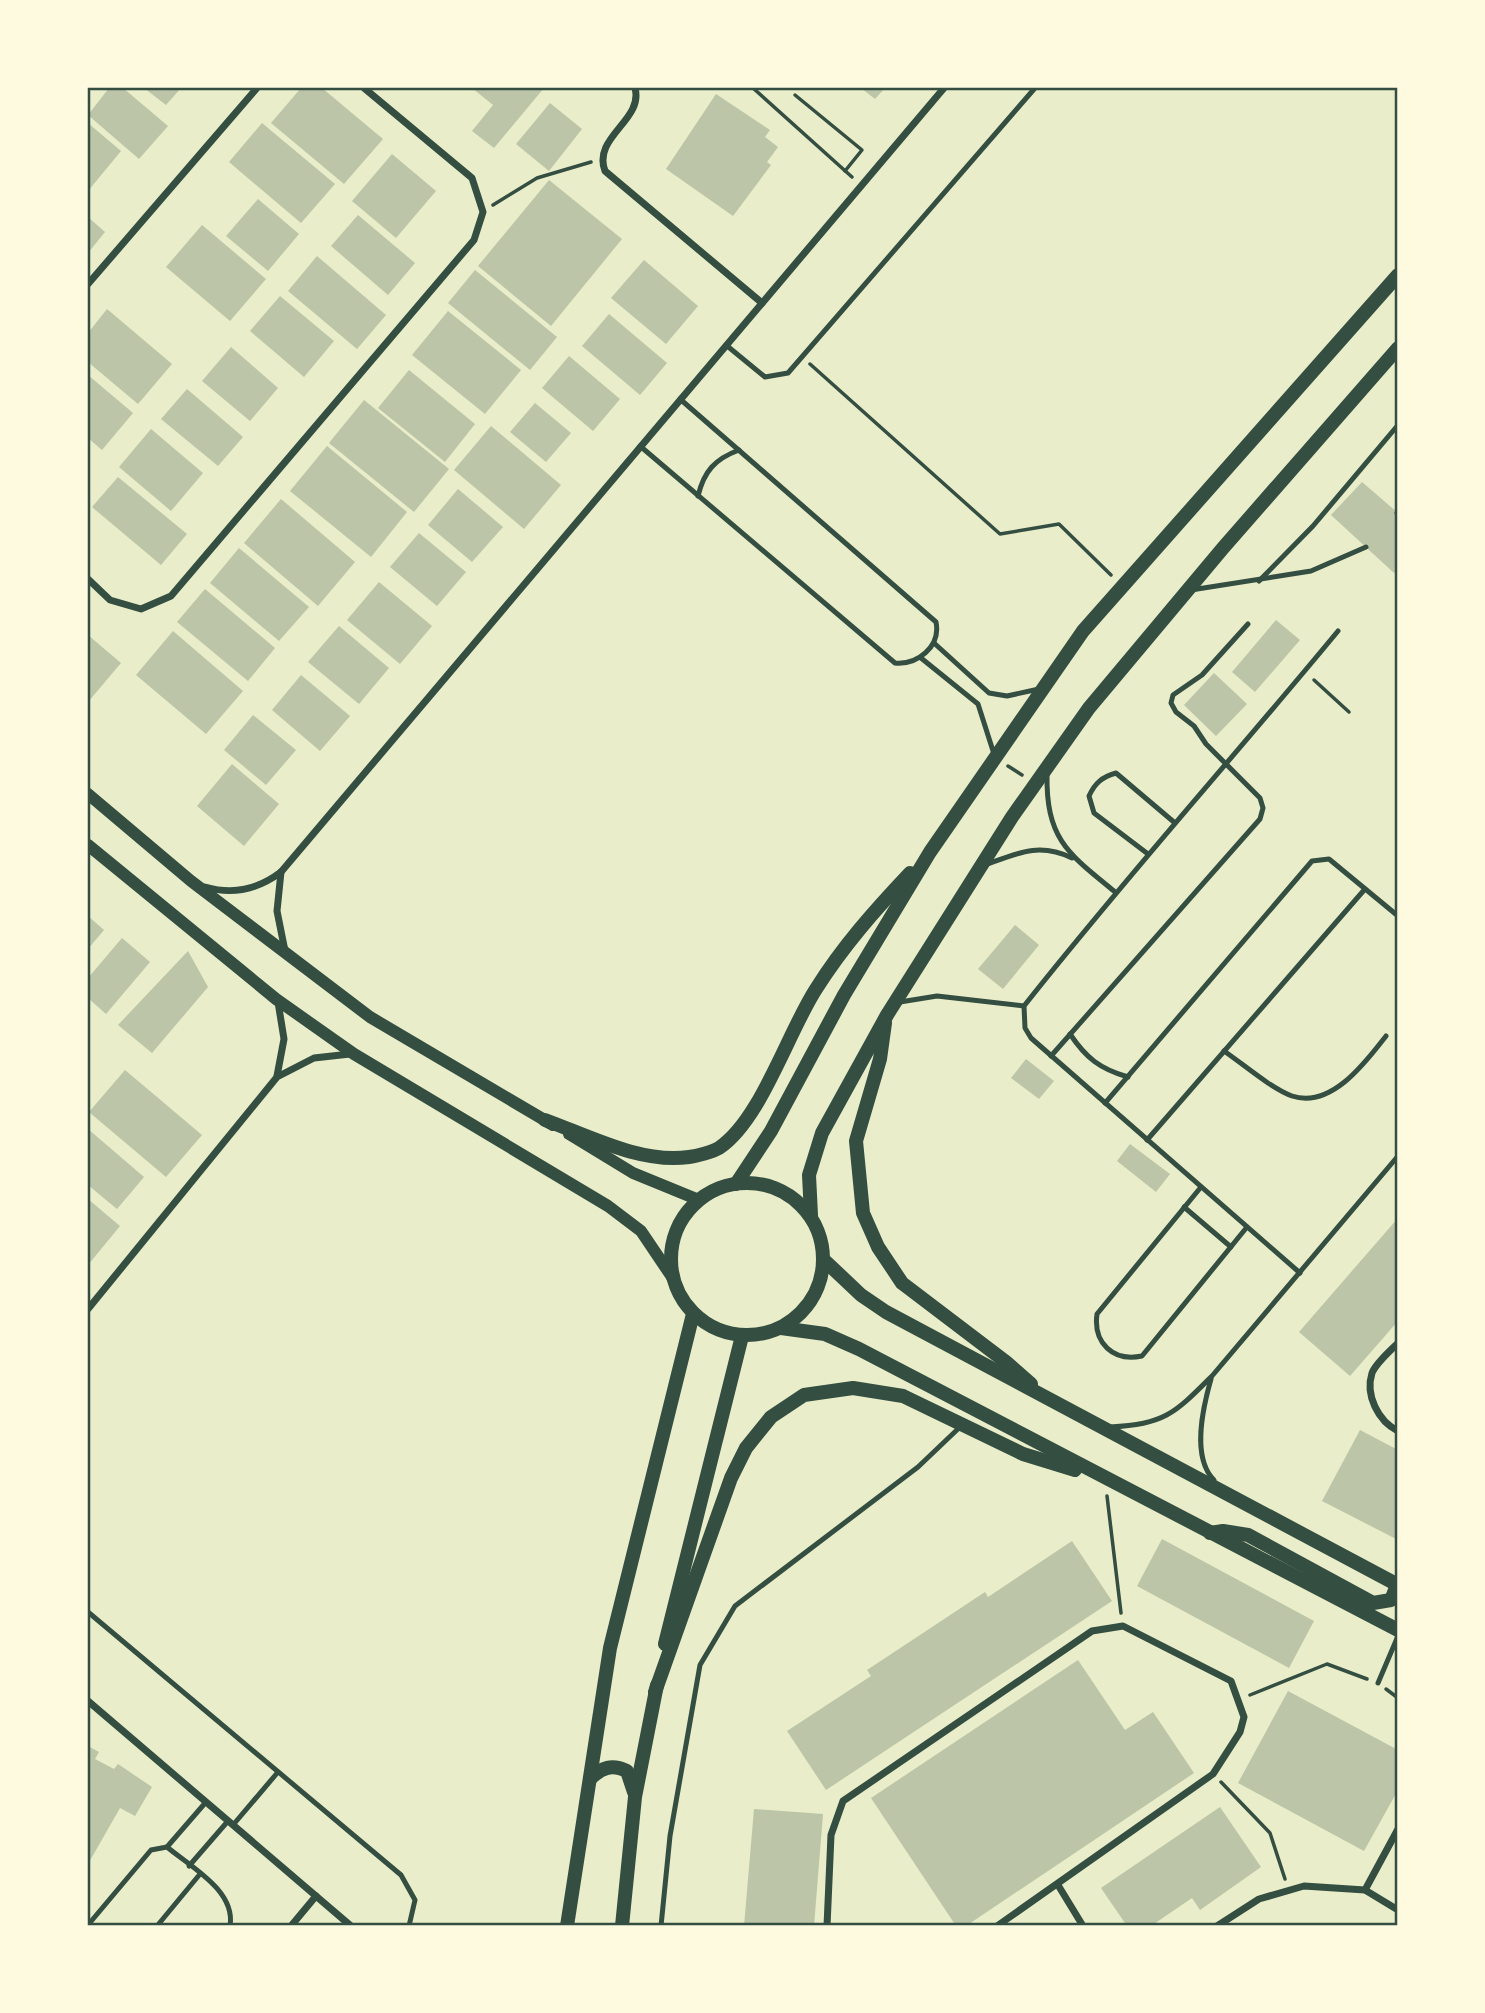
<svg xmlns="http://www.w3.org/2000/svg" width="1485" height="2013" viewBox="0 0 1485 2013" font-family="Raleway,sans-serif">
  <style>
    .building { fill: #bcc5a7 }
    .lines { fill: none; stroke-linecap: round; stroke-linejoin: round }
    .path { stroke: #344e41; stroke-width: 3.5 }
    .service { stroke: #344e41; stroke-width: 5 }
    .minor { stroke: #344e41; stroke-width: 7 }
    .tertiary { stroke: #344e41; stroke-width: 12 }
    .secondary { stroke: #344e41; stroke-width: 14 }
    .neatline { fill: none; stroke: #344e41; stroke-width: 2.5 }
  </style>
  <rect width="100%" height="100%" fill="#e9edc9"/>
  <g class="building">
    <polygon points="109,88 123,88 168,126 139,159 88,115"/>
    <polygon points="144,88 181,88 166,105"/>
    <polygon points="301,88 322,88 383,139 344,184 271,123"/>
    <polygon points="472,88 544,88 494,148 472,131 493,105"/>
    <polygon points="861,88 885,88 875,99"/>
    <polygon points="716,94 770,130 765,137 778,147 767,162 771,165 733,216 666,169"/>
    <polygon points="550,103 582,129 549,171 516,144"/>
    <polygon points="88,123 121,151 88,191"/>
    <polygon points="262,123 335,184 301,223 229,162"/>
    <polygon points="392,154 436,191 396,238 352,201"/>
    <polygon points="549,180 622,239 551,326 478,266"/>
    <polygon points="258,199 299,234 268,271 226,236"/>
    <polygon points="358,215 415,263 388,295 331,246"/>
    <polygon points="88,217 105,232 88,253"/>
    <polygon points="202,225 266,279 230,321 166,267"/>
    <polygon points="317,256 386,315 357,349 288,291"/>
    <polygon points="644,260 698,306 666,344 611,298"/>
    <polygon points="475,270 557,337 530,370 448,303"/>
    <polygon points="280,296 334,341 304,377 250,331"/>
    <polygon points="107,309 172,364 138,404 88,362 88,333"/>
    <polygon points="448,311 521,370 485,414 412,355"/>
    <polygon points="609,314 667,363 640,395 582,346"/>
    <polygon points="231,347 278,388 250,421 202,381"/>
    <polygon points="569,356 620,399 593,431 542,388"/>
    <polygon points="409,370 475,424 445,462 378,408"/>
    <polygon points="88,375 133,413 102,450 88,438"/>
    <polygon points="187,389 243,437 218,466 161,419"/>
    <polygon points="364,400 449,469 414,512 329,443"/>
    <polygon points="535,403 571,433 546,462 510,432"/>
    <polygon points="491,426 561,485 524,529 454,470"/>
    <polygon points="151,429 203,473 171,511 119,467"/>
    <polygon points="327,446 407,512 371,557 290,491"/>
    <polygon points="118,477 187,534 161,565 92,507"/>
    <polygon points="1362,482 1398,513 1398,569 1394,573 1331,515"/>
    <polygon points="458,489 503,527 472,562 428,525"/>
    <polygon points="281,499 355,562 318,606 244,543"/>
    <polygon points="419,533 466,572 437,606 390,567"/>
    <polygon points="239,548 309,607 279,641 210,583"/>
    <polygon points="379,582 432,626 400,664 347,620"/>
    <polygon points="205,589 275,648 248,681 177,622"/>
    <polygon points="1276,620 1300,640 1255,692 1232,672"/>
    <polygon points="339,626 389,668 359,704 308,662"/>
    <polygon points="173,631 243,691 206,734 136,675"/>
    <polygon points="88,635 121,663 88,702"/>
    <polygon points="1214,673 1247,704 1216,736 1184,705"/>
    <polygon points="301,675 350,716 320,751 272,710"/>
    <polygon points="253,715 296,750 266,785 224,750"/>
    <polygon points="232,764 279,804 244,846 197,806"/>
    <polygon points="88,916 104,930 88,949"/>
    <polygon points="1015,925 1039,945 1003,989 978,969"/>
    <polygon points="122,938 150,962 106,1014 88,998 88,978"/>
    <polygon points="188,951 208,987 152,1053 118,1025"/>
    <polygon points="1026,1059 1054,1081 1039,1099 1011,1078"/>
    <polygon points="125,1070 202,1135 166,1177 89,1112"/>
    <polygon points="88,1129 144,1177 117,1209 88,1185"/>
    <polygon points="1130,1144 1170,1174 1156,1192 1117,1161"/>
    <polygon points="88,1199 120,1226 88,1265"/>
    <polygon points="1398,1218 1398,1321 1350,1376 1299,1332"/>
    <polygon points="1360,1430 1398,1450 1398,1540 1322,1501"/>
    <polygon points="1162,1539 1314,1621 1289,1668 1137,1586"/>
    <polygon points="1072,1541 1112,1601 826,1790 787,1731 871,1676 867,1670 985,1592 988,1597"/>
    <polygon points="1078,1660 1125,1730 1153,1712 1194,1773 966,1926 956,1926 871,1798"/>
    <polygon points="1288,1691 1398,1750 1398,1790 1364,1851 1238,1783"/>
    <polygon points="88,1746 99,1752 95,1759 114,1769 118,1764 152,1787 135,1816 120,1808 88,1864"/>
    <polygon points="1220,1807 1261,1867 1200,1910 1192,1898 1151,1926 1127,1926 1101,1888"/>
    <polygon points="754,1809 823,1814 814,1926 744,1926"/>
  </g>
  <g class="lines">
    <g class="path">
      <polyline points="753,88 852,177"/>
      <polyline points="795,95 862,150 845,171"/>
      <polyline points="493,205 537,178 591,162"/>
      <polyline points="810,364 1000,534 1059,524 1111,575"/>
      <polyline points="1314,680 1349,712"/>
      <polyline points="1008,766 1022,775"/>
      <polyline points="1107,1496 1121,1613"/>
      <polyline points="1386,1689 1398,1698"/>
      <polyline points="1250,1695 1327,1664 1367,1679"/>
      <polyline points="1221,1782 1270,1833 1285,1879"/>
    </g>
    <g class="service">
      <polyline points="726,345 765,377 788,373 1035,88"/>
      <path d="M640,446L895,663C917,665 941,647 936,622L680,399"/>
      <path d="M698,496C704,471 715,459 739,450"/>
      <polyline points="1397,513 1398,513"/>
      <polyline points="1259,581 1313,526 1398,425"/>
      <polyline points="1191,590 1311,571 1366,547"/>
      <polyline points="934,643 989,693 1007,696 1039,689"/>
      <polyline points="921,658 978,704 994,754"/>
      <path d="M1047,774C1046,838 1067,853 1114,891"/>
      <path d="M1148,854L1094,813L1089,796C1095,783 1102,777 1116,773L1175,823"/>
      <path d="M985,865C1018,853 1039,842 1072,858"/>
      <polyline points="900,1002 937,996 1024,1006"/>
      <path d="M1070,1034C1086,1058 1100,1069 1128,1077"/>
      <path d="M1224,1051C1243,1064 1272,1089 1292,1096C1331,1109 1365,1063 1386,1036"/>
      <polyline points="1051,1056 1260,819 1263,808 1260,798 1206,744 1194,726 1176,712 1171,703 1173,695 1202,675 1248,624"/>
      <polyline points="1105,1103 1312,861 1329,859 1398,916"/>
      <polyline points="1147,1140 1365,889"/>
      <path d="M1201,1187L1097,1314C1093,1343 1113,1362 1142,1356L1247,1227"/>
      <polyline points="1184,1207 1231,1247"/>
      <path d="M1300,1273L1031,1038L1025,1028L1024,1006C1125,878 1234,757 1338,631"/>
      <path d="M1211,1379C1203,1407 1191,1457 1214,1480"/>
      <path d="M1110,1427C1165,1424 1174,1414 1212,1376L1398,1156"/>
      <polyline points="88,1612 401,1875 415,1900 409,1926"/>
      <polyline points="1378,1683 1398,1636"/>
      <polyline points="233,1825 278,1772"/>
      <polyline points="167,1847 206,1802"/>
      <polyline points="189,1866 228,1821"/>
      <path d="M88,1925L151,1850L167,1847C191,1867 236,1891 230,1926"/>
      <polyline points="157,1926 200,1874"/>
      <polyline points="661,1926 670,1836 700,1665 735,1606 918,1467 960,1427"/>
    </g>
    <g class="minor">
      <path d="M635,88C644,120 592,137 605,171L762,303"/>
      <polyline points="88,284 257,88"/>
      <polyline points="88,579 110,600 141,609 171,596 474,240 483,212 472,178 364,88"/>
      <polyline points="281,872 277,911 285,951"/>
      <path d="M205,887C233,895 257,890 281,872L944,88"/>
      <polyline points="277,1076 284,1039 278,1002"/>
      <polyline points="88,1309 277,1077 314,1058 350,1054"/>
      <path d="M1398,1343C1390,1351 1376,1363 1372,1373C1365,1395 1378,1421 1398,1431"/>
      <polyline points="88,1701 351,1926"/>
      <polyline points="1058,1885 1083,1926"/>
      <polyline points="1365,1890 1398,1829"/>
      <polyline points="291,1926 316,1896"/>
      <polyline points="827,1926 831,1835 843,1801 1092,1631 1123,1626 1231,1681 1244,1717 1240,1732 1213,1774 997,1926"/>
      <polyline points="1217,1926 1259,1899 1304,1886 1365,1890 1398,1910"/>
    </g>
    <g class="tertiary">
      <polyline points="88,794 191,881 370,1017 553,1125"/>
      <polyline points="88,845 276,999 354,1054 608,1206 641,1231 672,1277"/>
      <polyline points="569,1134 633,1173 699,1200"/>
    </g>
    <g class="secondary">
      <polyline points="885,1023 880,1059 856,1141 863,1213 878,1247 902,1283 1006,1362 1031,1384"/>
      <path d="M545,1120C589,1136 641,1164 689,1157C697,1156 712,1152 719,1148C761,1120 788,1032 816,989C843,946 875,910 910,873"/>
      <circle cx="747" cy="1259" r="76"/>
      <polyline points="736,1184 771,1131 844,995 930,852 1083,631 1398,275"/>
      <polyline points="811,1215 809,1175 822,1133 887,1015 1012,817 1089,708 1223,548 1398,348"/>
      <polyline points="824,1260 861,1295 886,1312 1398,1585"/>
      <polyline points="781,1328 825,1334 859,1349 1398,1630"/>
      <polyline points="1210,1533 1223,1531 1248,1535 1373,1603 1391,1600 1397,1585"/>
      <polyline points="665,1644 742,1336"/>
      <polyline points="655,1692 731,1478 746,1448 771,1417 804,1395 853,1388 903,1396 1023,1454 1075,1470"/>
      <path d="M590,1779C602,1767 612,1764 627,1771L634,1792"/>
      <polyline points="567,1926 610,1648 693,1314"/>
      <polyline points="622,1926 635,1797 657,1685"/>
    </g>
  </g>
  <rect width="1485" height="2013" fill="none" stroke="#fefae0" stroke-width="178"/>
  <rect x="89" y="89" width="1307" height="1835" class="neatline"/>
</svg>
